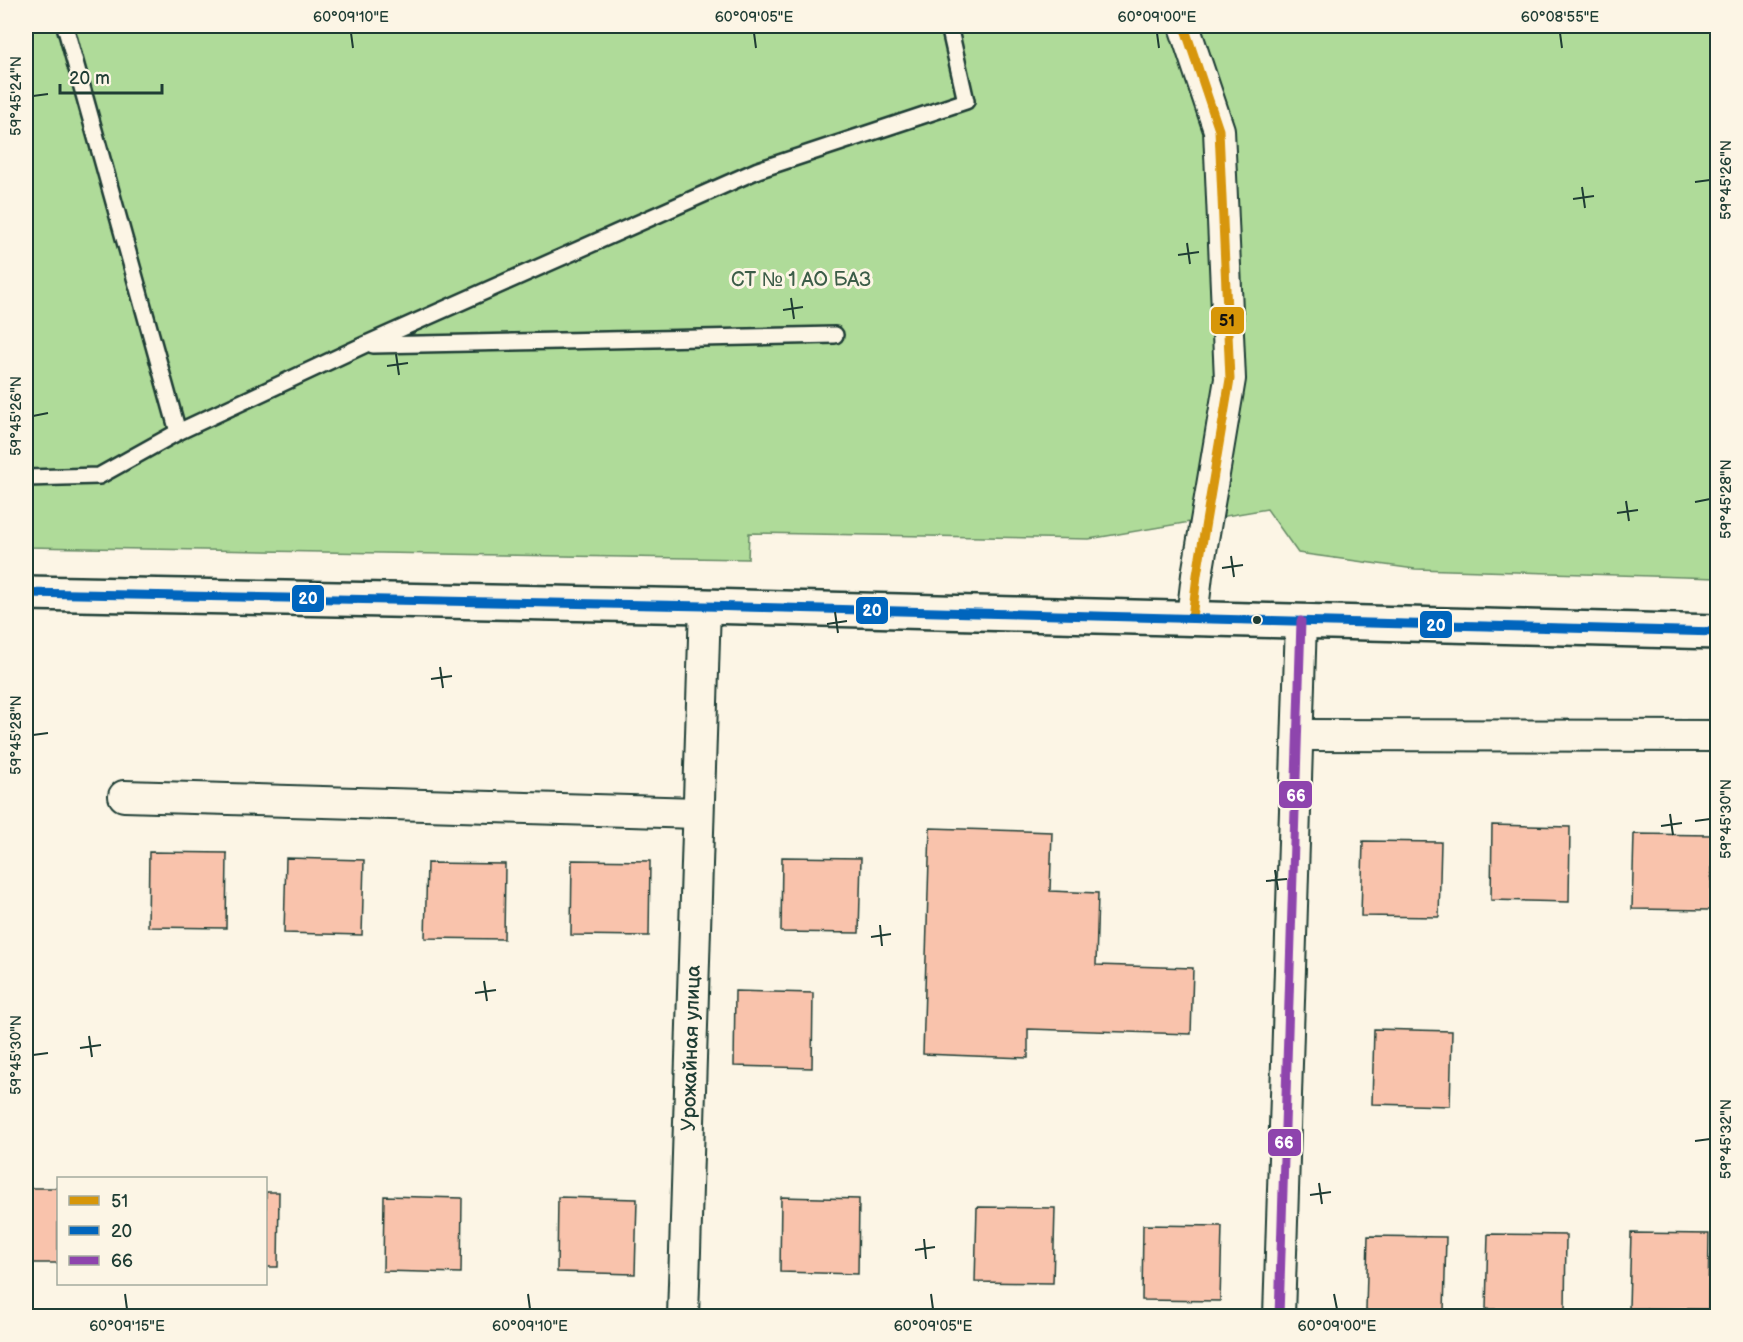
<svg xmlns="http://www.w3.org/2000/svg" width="1743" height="1342" viewBox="0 0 1743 1342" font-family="'Balsamiq Sans',sans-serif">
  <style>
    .green { fill: #afdb99; stroke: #678c66; stroke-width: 1.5 }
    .building { fill: #f9c3ac; stroke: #1f3d34; stroke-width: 1.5 }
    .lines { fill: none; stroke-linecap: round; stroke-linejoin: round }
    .lane-casing { stroke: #1f3d34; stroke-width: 20 }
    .street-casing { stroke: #1f3d34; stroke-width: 34 }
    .secondary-casing { stroke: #1f3d34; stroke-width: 38 }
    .lane { stroke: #fcf5e5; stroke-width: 15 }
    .street { stroke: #fcf5e5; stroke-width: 30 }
    .secondary { stroke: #fcf5e5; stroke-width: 33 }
    .bus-1-casing { stroke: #fcf5e5; stroke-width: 14 }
    .bus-2-casing { stroke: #fcf5e5; stroke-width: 14 }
    .bus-3-casing { stroke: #fcf5e5; stroke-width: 14 }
    .bus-1 { stroke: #d79608; stroke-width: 9 }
    .bus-2 { stroke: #0065bd; stroke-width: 9 }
    .bus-3 { stroke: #8e44ad; stroke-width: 9 }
    .ticks { fill: none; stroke: #1f3d34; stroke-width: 2 }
    .bus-dot { fill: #1f3d34; stroke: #fcf5e5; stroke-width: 2 }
    .labels { text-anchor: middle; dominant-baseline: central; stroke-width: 6; stroke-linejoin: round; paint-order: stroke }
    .park-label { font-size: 20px; fill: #3c5d48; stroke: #fcf5e5 }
    .street-label { font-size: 20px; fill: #1f3d34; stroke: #fcf5e5 }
    .line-badge { stroke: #fcf5e5; stroke-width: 2 }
    .badge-label { font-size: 16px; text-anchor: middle; font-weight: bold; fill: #fff }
    .pale-badge-label { font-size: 16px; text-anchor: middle; font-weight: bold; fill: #111 }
    .neatline { fill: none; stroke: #1f3d34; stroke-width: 2 }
    .ticks-label { font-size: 15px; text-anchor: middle; fill: #1f3d34 }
  </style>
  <rect width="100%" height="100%" fill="#fcf5e5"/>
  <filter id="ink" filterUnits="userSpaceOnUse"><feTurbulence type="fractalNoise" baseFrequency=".0167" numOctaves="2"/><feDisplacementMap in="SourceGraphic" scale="12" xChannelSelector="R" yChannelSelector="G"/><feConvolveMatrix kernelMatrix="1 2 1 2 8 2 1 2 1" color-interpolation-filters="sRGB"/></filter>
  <g filter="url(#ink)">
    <polygon class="green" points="26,26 1717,26 1717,578 1415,569 1298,553 1267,509 1089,539 749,533 748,559 26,547"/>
    <g class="building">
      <polygon points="1492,825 1570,827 1569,902 1491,900"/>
      <polygon points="930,828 1052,832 1050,891 1098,893 1096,965 1193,968 1191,1034 1028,1029 1028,1058 923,1054"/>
      <polygon points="1634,834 1712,835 1711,910 1632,909"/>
      <polygon points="1363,841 1441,842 1439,917 1361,916"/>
      <polygon points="149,852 227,853 226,928 148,927"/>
      <polygon points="782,857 861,858 859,933 781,932"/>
      <polygon points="286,858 364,860 362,935 284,933"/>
      <polygon points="572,860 650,861 649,936 571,935"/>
      <polygon points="427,863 505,864 504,939 425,938"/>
      <polygon points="735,991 813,993 812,1068 734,1066"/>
      <polygon points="1374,1029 1452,1031 1450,1106 1372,1104"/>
      <rect x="26" y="1188" width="32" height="75"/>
      <polygon points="266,1192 279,1192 278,1267 266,1267"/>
      <polygon points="384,1196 462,1198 461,1273 383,1271"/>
      <polygon points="558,1197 637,1199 635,1274 557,1272"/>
      <polygon points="781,1197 859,1199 858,1274 780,1272"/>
      <polygon points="977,1207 1055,1208 1053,1283 975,1282"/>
      <polygon points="1143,1225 1222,1226 1220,1301 1142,1300"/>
      <polygon points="1631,1233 1709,1234 1708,1309 1629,1308"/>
      <polygon points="1488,1234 1566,1235 1565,1310 1486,1309"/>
      <polygon points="1368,1236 1446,1237 1444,1312 1366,1311"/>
    </g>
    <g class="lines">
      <defs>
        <g id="lane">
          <polyline points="65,26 178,432"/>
          <polyline points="373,345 835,335"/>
          <polyline points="26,478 99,476 178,432 364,345 758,170 966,101 949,26"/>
        </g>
        <g id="street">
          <polyline points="1184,26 1219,130 1230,379 1197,575 1192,618"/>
          <polyline points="1298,735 1718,736"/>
          <polyline points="124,796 698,813"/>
          <path id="s1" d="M683,1316L705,606"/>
          <polyline points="1279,1316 1301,621"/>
        </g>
        <polyline id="secondary" points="26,593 705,606 1718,632"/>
      </defs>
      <use href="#lane" class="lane-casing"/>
      <use href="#street" class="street-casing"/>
      <use href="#secondary" class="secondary-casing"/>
      <use href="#lane" class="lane"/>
      <use href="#street" class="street"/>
      <use href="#secondary" class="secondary"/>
      <defs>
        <polyline id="bus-1" points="1184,26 1219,130 1230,379 1197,575 1192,618"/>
        <polyline id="bus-2" points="26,593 705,606 1718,632"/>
        <polyline id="bus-3" points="1279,1316 1301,621"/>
      </defs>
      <use href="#bus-1" class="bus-1-casing"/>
      <use href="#bus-2" class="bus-2-casing"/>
      <use href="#bus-3" class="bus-3-casing"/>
      <use href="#bus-1" class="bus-1"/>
      <use href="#bus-2" class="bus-2"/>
      <use href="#bus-3" class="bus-3"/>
    </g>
  </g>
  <path class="ticks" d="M351,33L353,48M754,33L756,48M1157,33L1159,48M1560,33L1562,48M33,96L48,94M1695,182L1710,180M1582,187L1585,208M1573,199L1594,196M1187,243L1190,264M1178,255L1199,252M791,298L794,319M783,310L803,307M396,354L399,375M387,366L408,363M33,416L48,413M1626,501L1629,521M1695,502L1710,499M1617,513L1638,510M1231,556L1234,577M1222,568L1243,565M835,612L838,633M827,624L847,621M440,667L443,688M431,679L452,676M33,735L48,733M1670,814L1673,835M1695,821L1710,819M1661,826L1682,823M1275,870L1278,890M1266,881L1287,879M880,925L882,946M871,937L891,934M484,981L487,1001M475,993L496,990M89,1036L92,1057M80,1048L101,1045M33,1055L48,1053M1695,1141L1710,1139M1319,1183L1322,1204M1310,1195L1331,1192M924,1239L926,1259M915,1250L935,1247M125,1294L127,1309M528,1294L530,1309M931,1294L933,1309M1334,1294L1337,1309"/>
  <circle class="bus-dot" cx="1257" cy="620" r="5"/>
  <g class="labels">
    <g class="park-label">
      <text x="801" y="280">СТ № 1 АО БАЗ</text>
    </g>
    <g class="street-label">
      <text stroke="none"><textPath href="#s1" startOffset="268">Урожайная улица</textPath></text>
    </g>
  </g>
  <g class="line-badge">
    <rect x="1210" y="306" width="35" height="29" rx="6" fill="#d79608"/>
    <rect x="291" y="584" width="34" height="29" rx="6" fill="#0065bd"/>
    <rect x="855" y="596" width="34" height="29" rx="6" fill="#0065bd"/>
    <rect x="1419" y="610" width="34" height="29" rx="6" fill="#0065bd"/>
    <rect x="1278" y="780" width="35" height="29" rx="6" fill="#8e44ad"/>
    <rect x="1267" y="1128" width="35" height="29" rx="6" fill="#8e44ad"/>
  </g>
  <g class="badge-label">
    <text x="308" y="604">20</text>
    <text x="872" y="616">20</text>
    <text x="1436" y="631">20</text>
    <text x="1296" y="801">66</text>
    <text x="1284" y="1148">66</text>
  </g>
  <g class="pale-badge-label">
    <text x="1227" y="326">51</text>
  </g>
  <rect width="1743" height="1342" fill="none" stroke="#fcf5e5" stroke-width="66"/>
  <rect x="57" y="1177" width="210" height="108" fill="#fcf5e5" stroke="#a4ab9e" stroke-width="1.5"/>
  <rect x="69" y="1196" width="30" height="9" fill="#d79608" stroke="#a4ab9e" stroke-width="1.5"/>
  <text x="111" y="1207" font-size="18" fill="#1f3d34">51</text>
  <rect x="69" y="1226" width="30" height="9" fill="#0065bd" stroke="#a4ab9e" stroke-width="1.5"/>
  <text x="111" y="1237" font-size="18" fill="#1f3d34">20</text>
  <rect x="69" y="1256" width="30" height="9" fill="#8e44ad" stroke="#a4ab9e" stroke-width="1.5"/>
  <text x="111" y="1267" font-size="18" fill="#1f3d34">66</text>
  <path d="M60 84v9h102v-9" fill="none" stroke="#1f3d34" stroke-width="3"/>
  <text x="69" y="84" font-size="18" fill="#1f3d34" stroke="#fcf5e5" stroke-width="4.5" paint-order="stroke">20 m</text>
  <rect x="33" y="33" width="1677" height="1276" class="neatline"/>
  <g class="ticks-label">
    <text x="351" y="22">60°09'10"E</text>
    <text x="754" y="22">60°09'05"E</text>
    <text x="1157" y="22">60°09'00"E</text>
    <text x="1560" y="22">60°08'55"E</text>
    <text transform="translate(16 96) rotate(-90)" y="5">59°45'24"N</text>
    <text transform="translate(1726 180) rotate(-90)" y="5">59°45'26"N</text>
    <text transform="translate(16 416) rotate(-90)" y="5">59°45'26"N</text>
    <text transform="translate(1726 499) rotate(-90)" y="5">59°45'28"N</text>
    <text transform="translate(16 735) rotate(-90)" y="5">59°45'28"N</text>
    <text transform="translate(1726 819) rotate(-90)" y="5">59°45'30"N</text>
    <text transform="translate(16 1055) rotate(-90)" y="5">59°45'30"N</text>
    <text transform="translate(1726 1139) rotate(-90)" y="5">59°45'32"N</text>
    <text x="127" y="1331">60°09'15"E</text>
    <text x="530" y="1331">60°09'10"E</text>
    <text x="933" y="1331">60°09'05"E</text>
    <text x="1337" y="1331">60°09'00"E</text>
  </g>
</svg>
